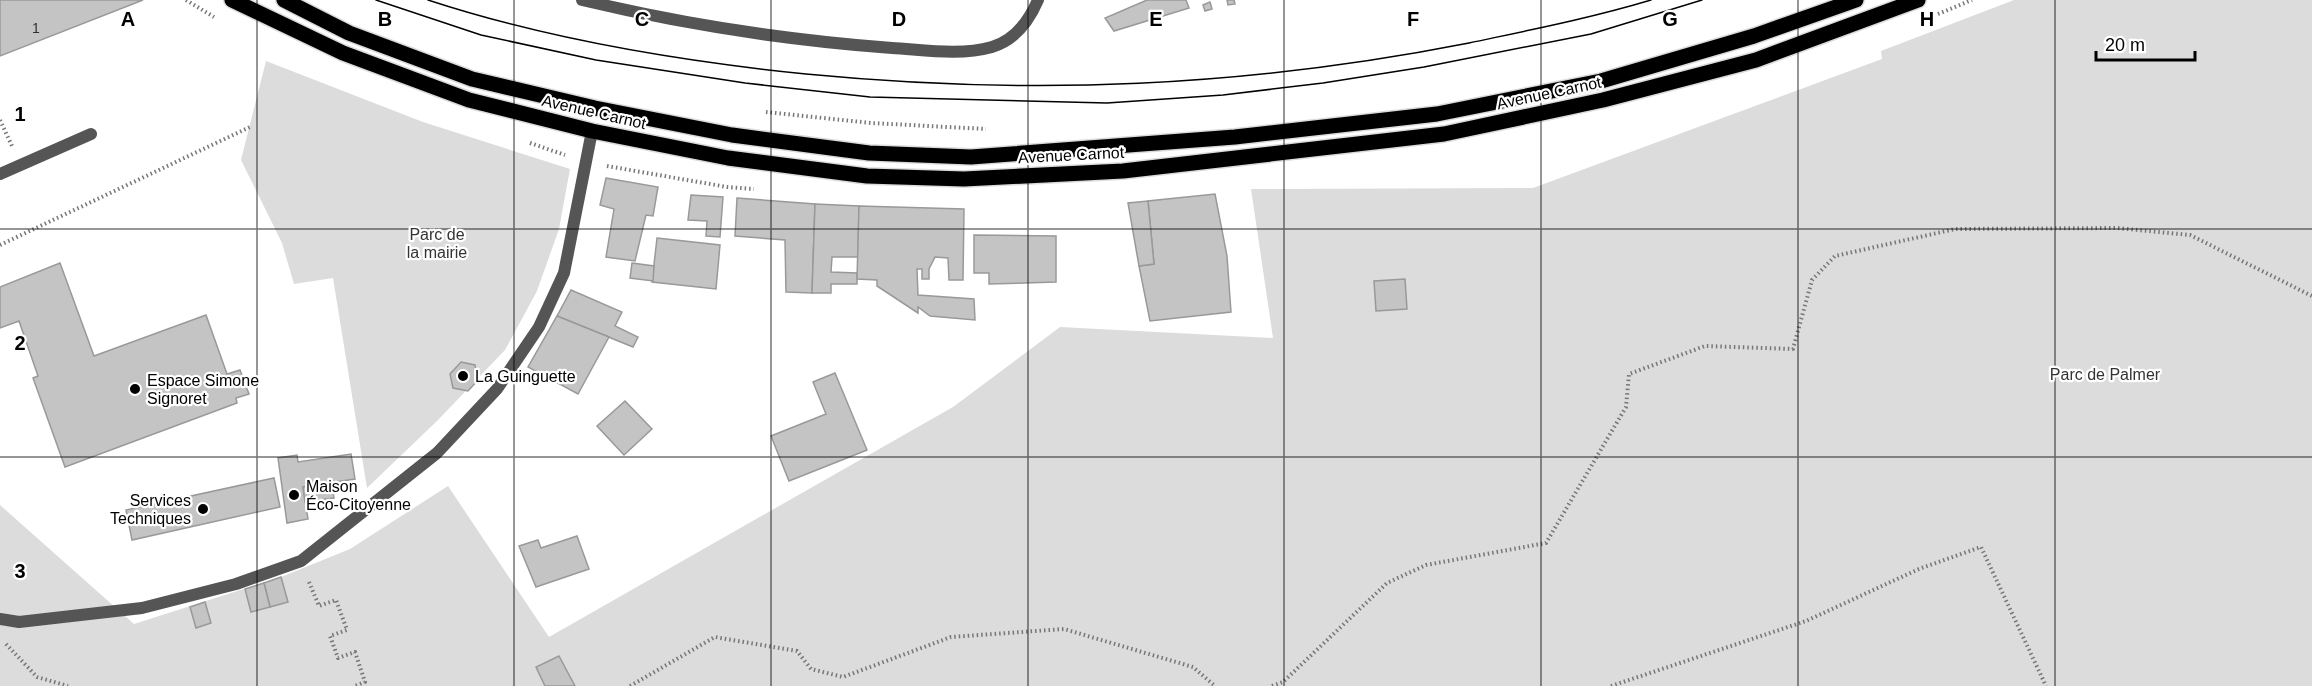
<svg xmlns="http://www.w3.org/2000/svg" width="2312" height="686" viewBox="0 0 2312 686" font-family="Helvetica,sans-serif">
  <style>
    .green { fill: #dcdcdc }
    .building { fill: #c4c4c4; stroke: #999; stroke-width: 1.5 }
    .lines { fill: none; stroke-linecap: round; stroke-linejoin: round }
    .primary-casing { stroke: #dbdbdb; stroke-width: 18 }
    .path { stroke: #777; stroke-width: 4; stroke-dasharray: 1.5 3; stroke-linecap: butt }
    .service { stroke: #555; stroke-width: 12 }
    .minor { stroke: #555; stroke-width: 12 }
    .primary { stroke: #000; stroke-width: 15 }
    .tram { stroke: #000; stroke-width: 1.5 }
    .grid { fill: none; stroke: #000; stroke-width: 1.5; stroke-opacity: 0.55 }
    .poi-dot { fill: #000; stroke: #fff; stroke-width: 2 }
    .labels { text-anchor: middle; dominant-baseline: central; stroke-width: 4.5; stroke-linejoin: round; paint-order: stroke }
    .number-label { font-size: 14px; fill: #313131 }
    .street-label { font-size: 16px; fill: #000; stroke: #fff }
    .park-label { font-size: 16px; fill: #333; stroke: #fff }
    .poi-label { font-size: 16px; fill: #000; stroke: #fff; text-anchor: start }
    .grid-label { font-size: 20px; text-anchor: middle; font-weight: bold; fill: #000; stroke: #fff; stroke-width: 4.5; stroke-linejoin: round; paint-order: stroke }
  </style>
  <rect width="100%" height="100%" fill="#fff"/>
  <g class="green">
    <polygon points="2014,0 2312,0 2312,686 0,686 0,505 134,624 281,577 350,549 448,486 549,637 953,407 1060,327 1273,338 1251,189 1533,188 1882,59 1881,51"/>
    <polygon points="266,61 423,122 570,169 559,229 537,291 505,350 438,420 367,488 333,278 294,284 282,243 241,160"/>
  </g>
  <g class="building">
    <polygon points="0,0 143,0 0,56"/>
    <polygon points="1147,0 1186,0 1189,8 1114,31 1105,18"/>
    <polygon points="1227,0 1234,0 1235,4 1228,5"/>
    <polygon points="1210,2 1212,9 1205,11 1203,5"/>
    <polygon points="606,178 658,187 653,216 646,215 635,261 606,257 614,209 600,205"/>
    <polygon points="1215,194 1227,256 1231,312 1150,321 1139,266 1154,264 1148,201"/>
    <polygon points="691,195 723,197 720,237 706,236 707,221 688,220"/>
    <polygon points="737,198 815,204 812,293 786,292 785,240 735,236"/>
    <polygon points="1148,201 1154,264 1139,266 1128,203"/>
    <polygon points="815,204 859,206 858,257 832,257 831,272 857,273 857,284 831,284 831,293 812,293"/>
    <polygon points="859,206 964,209 963,280 949,280 948,258 935,257 929,269 929,279 922,279 922,269 917,269 918,295 974,299 975,320 930,316 918,307 918,313 877,286 877,280 857,279"/>
    <polygon points="974,235 1056,236 1056,282 989,284 989,273 974,273"/>
    <polygon points="657,238 720,245 716,289 652,282"/>
    <polygon points="60,263 94,356 206,315 227,374 240,370 249,394 236,398 237,403 65,467 33,378 38,376 19,321 0,328 0,287"/>
    <polygon points="632,263 654,266 653,281 630,278"/>
    <polygon points="1405,279 1407,309 1376,311 1374,281"/>
    <polygon points="571,290 622,312 615,326 638,337 633,347 557,316"/>
    <polygon points="557,316 609,337 578,394 528,367"/>
    <polygon points="461,362 475,365 478,380 468,391 453,388 450,374"/>
    <polygon points="835,373 867,450 789,481 771,436 826,414 813,382"/>
    <polygon points="625,401 652,429 624,455 597,426"/>
    <polygon points="351,454 355,479 303,487 308,519 287,523 278,458 297,455 298,462"/>
    <polygon points="274,478 280,507 132,540 126,510"/>
    <polygon points="332,483 334,498 305,502 303,487"/>
    <polygon points="577,536 589,569 536,587 519,546 538,540 541,548"/>
    <polygon points="281,577 288,602 270,607 264,583"/>
    <polygon points="264,583 270,607 251,612 245,589"/>
    <polygon points="205,602 211,623 196,628 190,607"/>
    <polygon points="559,656 575,686 545,686 536,667"/>
  </g>
  <g class="lines">
    <defs>
      <g id="primary">
        <polyline points="232,0 343,53 469,100 592,131 728,158 867,176 964,179 1123,171 1444,134 1603,100 1756,60 1918,0"/>
        <polyline points="284,0 349,33 472,79 595,108 732,135 869,153 971,157 1235,137 1437,114 1601,81 1754,36 1856,0"/>
      </g>
    </defs>
    <use href="#primary" class="primary-casing"/>
    <g class="path">
      <polyline points="186,0 214,17"/>
      <polyline points="1938,14 1972,0"/>
      <polyline points="766,112 871,123 986,129"/>
      <polyline points="0,120 12,146"/>
      <polyline points="530,143 565,155"/>
      <polyline points="607,166 727,187 754,189"/>
      <polyline points="0,245 250,127"/>
      <polyline points="309,582 319,606 336,600 347,630 330,636 338,658 355,652 365,682 355,686"/>
      <polyline points="6,644 37,677 68,686"/>
      <polyline points="630,686 715,637 797,651 811,669 843,677 951,637 1064,629 1193,667 1215,686"/>
      <polyline points="1272,686 1283,682 1387,583 1426,565 1546,543 1626,407 1629,374 1705,346 1793,349 1812,280 1835,256 1955,229 2117,228 2190,235 2312,296"/>
      <polyline points="1611,686 1806,621 1919,569 1981,547 2046,686"/>
    </g>
    <polyline class="service" points="0,174 91,134"/>
    <g class="minor">
      <path d="M582,0C686,25 785,40 892,48C925,50 960,56 992,47C1015,40 1029,21 1038,0"/>
      <polyline points="0,619 19,622 142,608 236,584 301,561 437,453 497,389 539,327 564,273 592,131"/>
    </g>
    <use href="#primary" class="primary"/>
    <g class="tram">
      <polyline points="376,0 481,35 596,60 745,83 870,97 1107,103 1223,95 1323,83 1424,67 1591,34 1702,0"/>
      <path d="M428,0C550,40 678,61 806,74C1033,96 1245,87 1469,43C1530,30 1591,18 1651,0"/>
    </g>
  </g>
  <path class="grid" d="M257,0V686M514,0V686M771,0V686M1028,0V686M1284,0V686M1541,0V686M1798,0V686M2055,0V686M0,229H2312M0,457H2312"/>
  <g class="poi-dot">
    <circle cx="463" cy="376" r="6"/>
    <circle cx="135" cy="389" r="6"/>
    <circle cx="294" cy="495" r="6"/>
    <circle cx="203" cy="509" r="6"/>
  </g>
  <g class="labels">
    <g class="number-label">
      <text x="36" y="28">1</text>
    </g>
    <g class="street-label">
      <text transform="translate(1549 93) rotate(-12)">Avenue Carnot</text>
      <text transform="translate(594 112) rotate(13)">Avenue Carnot</text>
      <text transform="translate(1071 155) rotate(-3)">Avenue Carnot</text>
    </g>
    <g class="park-label">
      <text x="437" y="234">Parc de<tspan x="437" dy="18">la mairie</tspan></text>
      <text x="2105" y="374">Parc de Palmer</text>
    </g>
    <g class="poi-label">
      <text x="475" y="376">La Guinguette</text>
      <text x="147" y="380">Espace Simone<tspan x="147" dy="18">Signoret</tspan></text>
      <text x="306" y="486">Maison<tspan x="306" dy="18">Éco-Citoyenne</tspan></text>
      <text x="191" y="500" text-anchor="end">Services<tspan x="191" dy="18">Techniques</tspan></text>
    </g>
  </g>
  <g class="grid-label">
    <text x="128" y="26">A</text>
    <text x="385" y="26">B</text>
    <text x="642" y="26">C</text>
    <text x="899" y="26">D</text>
    <text x="1156" y="26">E</text>
    <text x="1413" y="26">F</text>
    <text x="1670" y="26">G</text>
    <text x="1927" y="26">H</text>
    <text x="20" y="121">1</text>
    <text x="20" y="350">2</text>
    <text x="20" y="578">3</text>
  </g>
  <path d="M2096 51v9h99v-9" fill="none" stroke="#000000" stroke-width="3"/>
  <text x="2105" y="51" font-size="18" fill="#000000" stroke="#ffffff" stroke-width="4.5" paint-order="stroke">20 m</text>
</svg>
